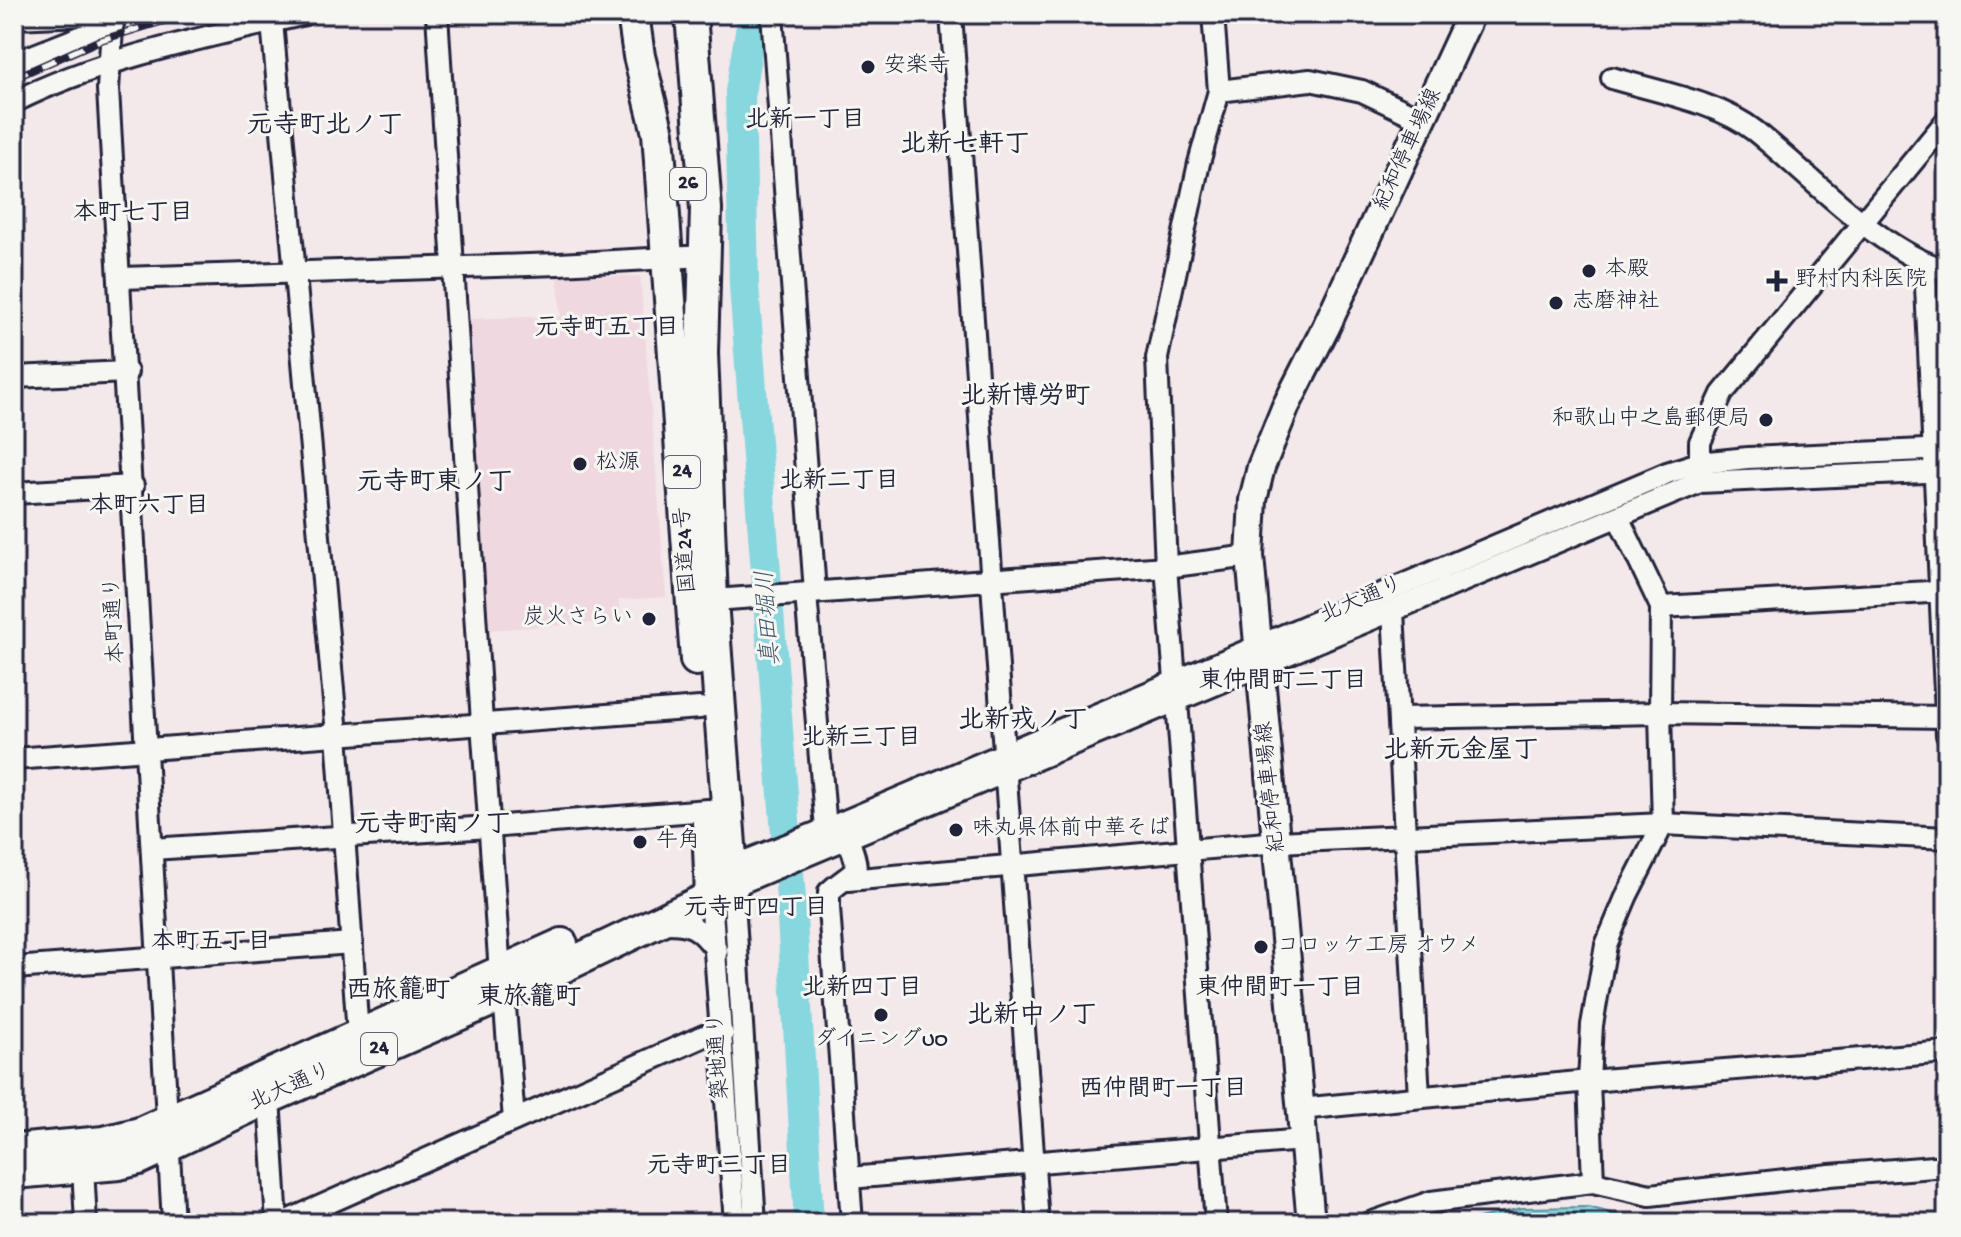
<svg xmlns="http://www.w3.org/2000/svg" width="1961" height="1237" viewBox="0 0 1961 1237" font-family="'Gochi Hand','Klee One',sans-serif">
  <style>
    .built { fill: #efd8e0 }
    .water { fill: #86d7de; stroke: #5e8f9d; stroke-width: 2 }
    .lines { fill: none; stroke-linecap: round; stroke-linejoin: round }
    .river { stroke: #86d7de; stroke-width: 30 }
    .minor-casing { stroke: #22223b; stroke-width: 26 }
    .major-casing { stroke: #22223b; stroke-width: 32 }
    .highway-casing { stroke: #22223b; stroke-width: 36 }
    .minor { stroke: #f6f6f2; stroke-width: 20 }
    .major { stroke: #f6f6f2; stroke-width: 26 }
    .highway { stroke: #f6f6f2; stroke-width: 30 }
    .rail-casing { stroke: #22223b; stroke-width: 8 }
    .rail { stroke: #f6f6f2; stroke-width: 5; stroke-dasharray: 15; stroke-linecap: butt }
    .poi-dot { fill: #22223b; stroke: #f6f6f2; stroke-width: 3 }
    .labels { text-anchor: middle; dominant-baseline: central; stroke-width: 6; stroke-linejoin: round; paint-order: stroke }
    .shield { fill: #f6f6f2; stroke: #626272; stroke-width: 2 }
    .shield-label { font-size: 20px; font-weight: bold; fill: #22223b }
    .poi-label { font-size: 22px; fill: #22223b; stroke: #f6f6f2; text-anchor: start }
    .street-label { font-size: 22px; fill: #22223b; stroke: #f6f6f2 }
    .neighbourhood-label { font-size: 24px; font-weight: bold; fill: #22223b; stroke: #f6f6f2 }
    .water-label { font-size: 24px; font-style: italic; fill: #40586c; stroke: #f6f6f2 }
    .quarter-label { font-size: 26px; font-weight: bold; fill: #22223b; stroke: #f6f6f2 }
  </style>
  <rect width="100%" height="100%" fill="#f3e8ea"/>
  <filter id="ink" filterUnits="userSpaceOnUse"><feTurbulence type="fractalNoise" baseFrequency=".0125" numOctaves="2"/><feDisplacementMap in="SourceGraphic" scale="16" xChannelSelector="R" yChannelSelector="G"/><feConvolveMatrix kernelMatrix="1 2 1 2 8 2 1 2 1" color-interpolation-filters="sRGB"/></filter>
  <g filter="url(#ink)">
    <polygon class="built" points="558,276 640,276 666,597 619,600 620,621 489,630 469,319 561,316"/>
    <polygon class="water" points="1588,1207 1650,1223 1458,1223 1521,1208"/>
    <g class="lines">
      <polyline class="river" points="753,14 740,92 744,286 791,899 809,1223"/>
      <defs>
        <g id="minor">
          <polyline points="113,14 108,89 173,1223"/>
          <polyline points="437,14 482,723 500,972"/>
          <polyline points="772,14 815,592"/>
          <polyline points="951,14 1038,1223"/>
          <polyline points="14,18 107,14"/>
          <polyline points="272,22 337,734 358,1035"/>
          <polyline points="14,63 113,24"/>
          <path d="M1612,78C1657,92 1718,102 1755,131C1808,173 1882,254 1947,270"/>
          <polyline points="1219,91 1310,80 1362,91 1423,120"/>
          <path d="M14,102C100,58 211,36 305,14"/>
          <polyline points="1925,265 1947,735"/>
          <polyline points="121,278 559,264 705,256"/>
          <polyline points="14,377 127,372"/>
          <polyline points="1700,475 1700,442 1722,394 1947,120"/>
          <polyline points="14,493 133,486"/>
          <polyline points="806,594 826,829"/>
          <polyline points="700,601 1166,567 1250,556"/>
          <polyline points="1661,607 1947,591"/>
          <polyline points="1393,611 1419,1097"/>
          <polyline points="1175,680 1166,567 1157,358 1199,163 1219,91 1213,14"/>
          <polyline points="1177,701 1216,1223"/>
          <polyline points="1400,718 1660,713 1947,717"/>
          <polyline points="14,759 700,708"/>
          <path d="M848,839C864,879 854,868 829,892V908L852,1223"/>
          <polyline points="152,849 489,827 708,810"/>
          <polyline points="731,867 826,829 1667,473 1699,463 1748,458 1947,449"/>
          <polyline points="848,880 1278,842 1663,824 1947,838"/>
          <polyline points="711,897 735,1223"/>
          <path d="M661,923C690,922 699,926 717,951"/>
          <polyline points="14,968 352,943"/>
          <polyline points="504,995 514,1120"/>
          <polyline points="269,1098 277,1223"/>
          <polyline points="1300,1109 1589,1081 1947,1052"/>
          <polyline points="83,1167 86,1223"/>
          <polyline points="849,1178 1303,1140"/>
          <polyline points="1593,1182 1589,1081 1592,1025 1606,945 1627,895 1663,824 1660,713 1661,607 1618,517"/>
          <polyline points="283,1223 704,1036 723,1034"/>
          <polyline points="755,1223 733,886 1700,482 1947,471"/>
          <polyline points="1370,1223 1431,1202 1593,1182 1650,1195 1830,1175 1947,1166"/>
        </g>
        <polyline id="major" points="1311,1223 1250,556 1253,500 1261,467 1286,406 1326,327 1471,14"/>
        <g id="highway">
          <polyline points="633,14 639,56 658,133 696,660"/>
          <polyline points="708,823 711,897"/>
          <polyline points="14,1150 104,1142 140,1133 562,944"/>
          <polyline points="14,1173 119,1164 139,1159 269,1098 504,995 733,886 712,600 702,353 706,209 691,14"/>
        </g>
      </defs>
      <use href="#minor" class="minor-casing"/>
      <use href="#major" class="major-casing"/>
      <use href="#highway" class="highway-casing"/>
      <use href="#minor" class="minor"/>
      <use href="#major" class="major"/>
      <use href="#highway" class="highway"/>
      <defs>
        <polyline id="rail" points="14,78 98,41 187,14"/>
      </defs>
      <use href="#rail" class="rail-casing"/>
      <use href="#rail" class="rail"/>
    </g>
  </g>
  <g class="poi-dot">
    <circle cx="868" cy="67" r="8"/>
    <circle cx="1589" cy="271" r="8"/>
    <path d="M1773 269h8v8h8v8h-8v8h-8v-8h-8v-8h8z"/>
    <circle cx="1556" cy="303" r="8"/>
    <circle cx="1766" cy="420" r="8"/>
    <circle cx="580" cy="464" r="8"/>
    <circle cx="649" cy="619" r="8"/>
    <circle cx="956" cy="830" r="8"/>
    <circle cx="640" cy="842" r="8"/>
    <circle cx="1261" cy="947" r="8"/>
    <circle cx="881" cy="1015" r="8"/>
  </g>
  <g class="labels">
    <g class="shield">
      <rect x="670" y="168" width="36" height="32" rx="6"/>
      <rect x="664" y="456" width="36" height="32" rx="6"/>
      <rect x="361" y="1033" width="36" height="32" rx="6"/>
    </g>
    <g class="shield-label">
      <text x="688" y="184">26</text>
      <text x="682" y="472">24</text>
      <text x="379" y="1049">24</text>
    </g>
    <g class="poi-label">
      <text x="884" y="67">安楽寺</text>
      <text x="1605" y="271">本殿</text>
      <text x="1795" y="281">野村内科医院</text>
      <text x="1572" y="303">志磨神社</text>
      <text x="1750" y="420" text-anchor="end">和歌山中之島郵便局</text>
      <text x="596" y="464">松源</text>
      <text x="633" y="619" text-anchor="end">炭火さらい</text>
      <text x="972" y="830">味丸県体前中華そば</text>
      <text x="656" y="842">牛角</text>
      <text x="1277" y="947">コロッケ工房 オウメ</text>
      <text x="881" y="1041" text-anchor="middle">ダイニングUO</text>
    </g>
    <g class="street-label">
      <text transform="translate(1409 150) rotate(-65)">紀和停車場線</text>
      <text transform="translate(687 550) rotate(-94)">国道24号</text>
      <text transform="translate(1362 601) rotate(-23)">北大通り</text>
      <text transform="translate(116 620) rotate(-93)">本町通り</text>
      <text transform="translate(1272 787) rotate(-96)">紀和停車場線</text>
      <text transform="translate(720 1056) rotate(-94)">築地通り</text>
      <text transform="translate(291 1088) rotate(-24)">北大通り</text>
    </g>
    <g class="neighbourhood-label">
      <text x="805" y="121">北新一丁目</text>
      <text x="133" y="214">本町七丁目</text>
      <text x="607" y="329">元寺町五丁目</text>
      <text x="839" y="482">北新二丁目</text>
      <text x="149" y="507">本町六丁目</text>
      <text x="1283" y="682">東仲間町二丁目</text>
      <text x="861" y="739">北新三丁目</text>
      <text x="756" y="909">元寺町四丁目</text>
      <text x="211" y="943">本町五丁目</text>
      <text x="862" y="989">北新四丁目</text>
      <text x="1280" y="989">東仲間町一丁目</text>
      <text x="1163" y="1090">西仲間町一丁目</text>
      <text x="719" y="1167">元寺町三丁目</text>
    </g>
    <g class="water-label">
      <text transform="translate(770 618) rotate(-94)">真田堀川</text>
    </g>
    <g class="quarter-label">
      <text x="325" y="127">元寺町北ノ丁</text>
      <text x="965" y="146">北新七軒丁</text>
      <text x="1025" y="398">北新博労町</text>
      <text x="435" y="484">元寺町東ノ丁</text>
      <text x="1023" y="722">北新戎ノ丁</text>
      <text x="1461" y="752">北新元金屋丁</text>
      <text x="433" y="826">元寺町南ノ丁</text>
      <text x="398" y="992">西旅籠町</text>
      <text x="529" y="999">東旅籠町</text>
      <text x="1032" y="1017">北新中ノ丁</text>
    </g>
  </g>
  <rect width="1961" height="1237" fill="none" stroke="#f6f6f2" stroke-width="48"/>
  <rect x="24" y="24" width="1913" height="1189" fill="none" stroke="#22223b" stroke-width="3" filter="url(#ink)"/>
</svg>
